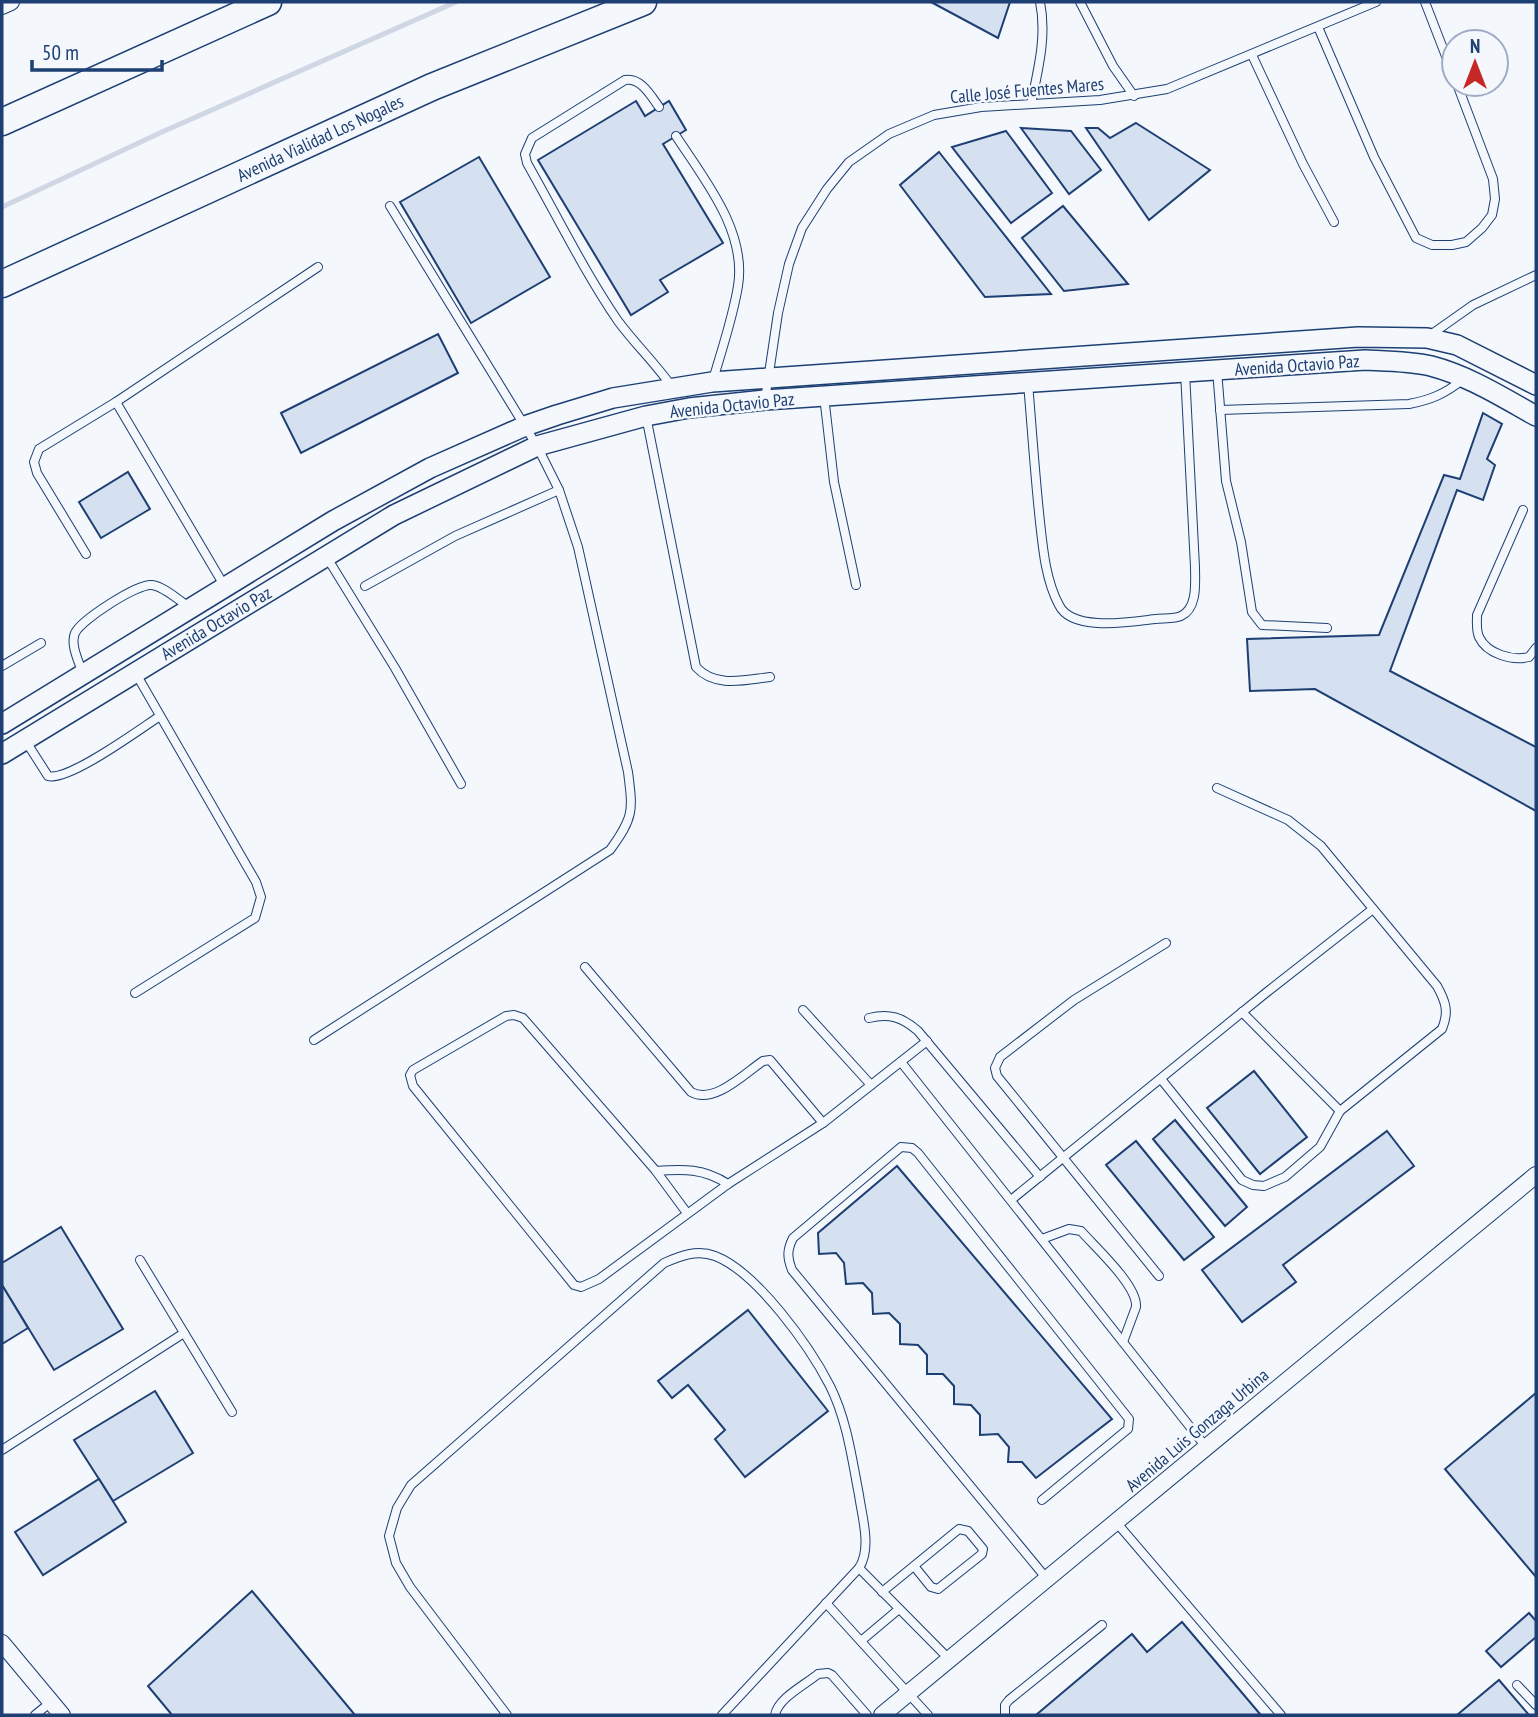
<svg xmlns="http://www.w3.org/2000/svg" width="1538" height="1717" viewBox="0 0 1538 1717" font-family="'PT Sans Narrow',sans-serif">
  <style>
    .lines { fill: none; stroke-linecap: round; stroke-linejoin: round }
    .stream { stroke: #cfd7e4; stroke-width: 5 }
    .building { fill: #d5e0f0; stroke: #1d3f73; stroke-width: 2 }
    .service-casing { stroke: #1d3f73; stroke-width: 10 }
    .minor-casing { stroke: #1d3f73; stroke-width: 18 }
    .tertiary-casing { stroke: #1d3f73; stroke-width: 22 }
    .trunk-casing { stroke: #1d3f73; stroke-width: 29 }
    .service { stroke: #f4f7fb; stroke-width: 8 }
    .minor { stroke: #f4f7fb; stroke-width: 16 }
    .tertiary { stroke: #f4f7fb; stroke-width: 19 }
    .trunk { stroke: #f4f7fb; stroke-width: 26 }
    .labels { text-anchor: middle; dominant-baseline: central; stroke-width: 5; stroke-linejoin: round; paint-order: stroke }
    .street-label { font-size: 18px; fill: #1d3f73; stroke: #f4f7fb }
  </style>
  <rect width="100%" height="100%" fill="#f4f7fb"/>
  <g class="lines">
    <polyline class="stream" points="2,207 162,132 456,2"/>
  </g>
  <g class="building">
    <polygon points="931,2 1010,2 998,38"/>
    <polygon points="636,101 645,116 669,101 686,130 663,144 723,243 660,280 668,292 631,315 538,160"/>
    <polygon points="1136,123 1210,170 1149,220 1086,128 1098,128 1110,138"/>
    <polygon points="1021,128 1071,131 1101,170 1069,194"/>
    <polygon points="1006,131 1052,193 1011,223 952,147"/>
    <polygon points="939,152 1051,294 985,297 900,185"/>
    <polygon points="479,157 550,277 471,323 400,202"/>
    <polygon points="1063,206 1128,284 1064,291 1022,238"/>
    <polygon points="438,334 458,373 301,453 281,413"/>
    <polygon points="1483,413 1502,424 1487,459 1495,465 1483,500 1457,490 1390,671 1536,747 1536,811 1315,689 1250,691 1247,639 1379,635 1444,475 1460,479"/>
    <polygon points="128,472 150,509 101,538 79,502"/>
    <polygon points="1254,1071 1307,1137 1260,1174 1207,1108"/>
    <polygon points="1175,1120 1247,1207 1225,1226 1153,1139"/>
    <polygon points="1387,1131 1414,1166 1283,1265 1296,1282 1242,1322 1202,1270"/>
    <polygon points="1136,1141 1214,1237 1184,1260 1106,1165"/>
    <polygon points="897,1166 1112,1419 1036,1478 1022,1462 1008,1462 1009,1447 998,1434 980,1435 980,1415 971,1405 954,1404 954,1386 943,1374 927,1374 927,1355 918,1345 900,1344 900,1324 889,1313 873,1314 872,1293 863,1283 846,1284 844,1263 836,1253 819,1254 818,1233"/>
    <polygon points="61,1227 123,1329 54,1370 2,1285 2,1263"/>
    <polygon points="2,1285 28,1328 2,1344"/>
    <polygon points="748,1310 828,1411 745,1477 715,1439 725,1430 688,1385 672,1398 658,1381"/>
    <polygon points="155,1391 193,1453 113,1501 74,1440"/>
    <polygon points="1536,1393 1536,1577 1445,1469"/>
    <polygon points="99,1479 126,1522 43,1575 15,1532"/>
    <polygon points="252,1591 355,1715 172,1715 148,1686"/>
    <polygon points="1529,1613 1536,1621 1536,1637 1501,1667 1486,1651"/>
    <polygon points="1182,1622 1260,1714 1258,1715 1036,1715 1132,1634 1147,1652"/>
    <polygon points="1499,1680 1529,1715 1457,1715"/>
  </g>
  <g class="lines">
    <defs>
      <g id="service">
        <polyline points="1080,2 1113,66 1134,96"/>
        <polyline points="1425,2 1454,77"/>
        <polyline points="1318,27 1374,157 1416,238 1432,245 1452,245 1466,242 1482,228 1492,215 1495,199 1493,179 1457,84"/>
        <polyline points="1252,55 1303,164 1334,222"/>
        <path d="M1031,104C1038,70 1047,36 1040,2"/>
        <path d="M659,107C651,96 641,77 625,80L532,138L525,154L527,163C557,216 584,271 618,321C635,344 656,364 672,387"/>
        <path d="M676,136C704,179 747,231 738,286C733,317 722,349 713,380"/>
        <polyline points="1429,336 1473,305 1536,275"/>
        <polyline points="1217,370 1226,481 1241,542 1252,612 1262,625 1327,628"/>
        <path d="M1028,383C1032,430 1035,476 1040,522C1043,550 1046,581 1059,605C1072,632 1130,622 1155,619C1162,618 1175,619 1181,616C1198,608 1195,582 1195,567L1185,372"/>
        <polyline points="824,396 834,482 856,585"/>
        <polyline points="765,400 778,313 789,264 802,228 827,189 849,162 889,134 934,115 981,107 1100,100 1167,89 1376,2"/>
        <polyline points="116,402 225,587"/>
        <path d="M1220,410L1409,404C1430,400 1445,394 1462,380"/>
        <path d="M646,416L696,667C715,688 744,680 770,677"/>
        <path d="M1523,510L1477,615C1477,623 1476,630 1479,637C1487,654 1512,661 1529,657L1536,648"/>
        <polyline points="86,554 37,473 34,462 39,449 116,402 318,267"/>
        <polyline points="326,556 395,668 461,784"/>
        <polyline points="365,586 455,536 559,490"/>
        <polyline points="2,666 41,643"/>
        <polyline points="135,672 256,882 261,897 255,918 135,993"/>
        <path d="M83,674C79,662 70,645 75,633C81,620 138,583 152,585C165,587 178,600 189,607"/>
        <path d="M25,740L48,776C68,782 140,729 160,716"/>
        <path d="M585,967L691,1092C714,1105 745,1073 763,1061L770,1060L823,1123"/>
        <polyline points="803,1010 871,1085"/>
        <polyline points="1242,1012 1340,1111"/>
        <path d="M869,1018C889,1013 902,1017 918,1031L1040,1177"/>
        <path d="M314,1040L610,850C634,817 633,811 628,772L578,547L559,490L537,446L390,206"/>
        <polyline points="901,1062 1206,1447"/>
        <path d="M1161,1079L1242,1180L1253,1185L1264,1186L1285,1177L1320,1147L1340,1111L1442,1029C1449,1012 1446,1002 1437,986L1321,846L1288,820L1217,788"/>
        <path d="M656,1171C684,1169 703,1168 728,1184"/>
        <polyline points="1011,1200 1267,992 1373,909"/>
        <polyline points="687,1213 656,1171 523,1018 514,1015 506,1016 413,1070 410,1075 413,1086 574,1285 581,1287 599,1279 728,1184 823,1123 927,1041"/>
        <path d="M1042,1239L1069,1229L1081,1231C1096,1248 1138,1286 1136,1307L1123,1342"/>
        <polyline points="140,1260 232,1412"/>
        <polyline points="1159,1276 997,1076 995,1068 1000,1057 1074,1000 1166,943"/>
        <polyline points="2,1450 184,1333"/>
        <path d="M1042,1500L1128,1429L1129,1419L918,1153L912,1148L901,1147L793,1238C787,1250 787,1257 792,1270L1047,1579"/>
        <polyline points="1116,1522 1281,1715"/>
        <polyline points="859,1568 950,1660"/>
        <polyline points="882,1592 959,1529 968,1531 983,1549 982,1554 938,1589 931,1587 914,1566"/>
        <polyline points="826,1603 928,1715"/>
        <polyline points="861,1641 899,1609"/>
        <polyline points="1517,1685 1536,1705"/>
        <polyline points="35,1715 51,1702"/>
        <path d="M507,1715L410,1587L396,1563L389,1536L397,1508L411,1485L664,1263C680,1256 697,1249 715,1256C757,1272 810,1347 830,1386C847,1420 852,1459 859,1495C862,1517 872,1548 859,1568L722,1715"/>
        <path d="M775,1715C778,1698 805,1685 818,1674L828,1673L832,1675L867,1715"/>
        <polyline points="1005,1715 1005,1705 1009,1700 1102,1625"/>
      </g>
      <g id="minor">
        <polyline points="2,6 11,2"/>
        <polyline points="2,1643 62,1715"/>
        <polyline points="882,1715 1536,1175"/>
      </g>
      <g id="tertiary">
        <polyline points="2,724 333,521 430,468 525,426 557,415 613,398 712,382 1358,337 1427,338 1457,345 1536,385"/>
        <path d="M2,754L394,515L537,446L646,416L689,408L765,400L1365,360C1387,361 1410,361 1431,366C1469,376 1502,397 1536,416"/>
      </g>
      <g id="trunk">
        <polyline points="2,122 268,2"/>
        <polyline points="2,284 432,87 643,2"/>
      </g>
    </defs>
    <use href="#service" class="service-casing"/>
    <use href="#minor" class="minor-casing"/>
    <use href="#tertiary" class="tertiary-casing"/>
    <use href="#trunk" class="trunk-casing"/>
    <use href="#service" class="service"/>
    <use href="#minor" class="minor"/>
    <use href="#tertiary" class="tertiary"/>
    <use href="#trunk" class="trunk"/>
  </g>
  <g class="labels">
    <g class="street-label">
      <text transform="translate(1027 90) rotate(-5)">Calle José Fuentes Mares</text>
      <text transform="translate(320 138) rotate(-25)">Avenida Vialidad Los Nogales</text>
      <text transform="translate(1297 365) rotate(-4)">Avenida Octavio Paz</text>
      <text transform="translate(732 405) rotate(-6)">Avenida Octavio Paz</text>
      <text transform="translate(216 623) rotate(-31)">Avenida Octavio Paz</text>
      <text transform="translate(1197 1430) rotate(-40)">Avenida Luis Gonzaga Urbina</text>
    </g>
  </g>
  <rect width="1538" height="1717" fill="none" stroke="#1d3f73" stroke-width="7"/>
  <g transform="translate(1475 63)"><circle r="33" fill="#f4f7fb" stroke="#9eadc5" stroke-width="2"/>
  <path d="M0-5L12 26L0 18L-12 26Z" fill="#c62828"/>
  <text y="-10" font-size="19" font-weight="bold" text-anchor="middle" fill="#1d3f73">N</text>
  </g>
  <path d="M32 60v10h130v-10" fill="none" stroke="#1d3f73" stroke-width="3.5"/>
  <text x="42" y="60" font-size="21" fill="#1d3f73" stroke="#f4f7fb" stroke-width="5" paint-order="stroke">50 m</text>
</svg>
